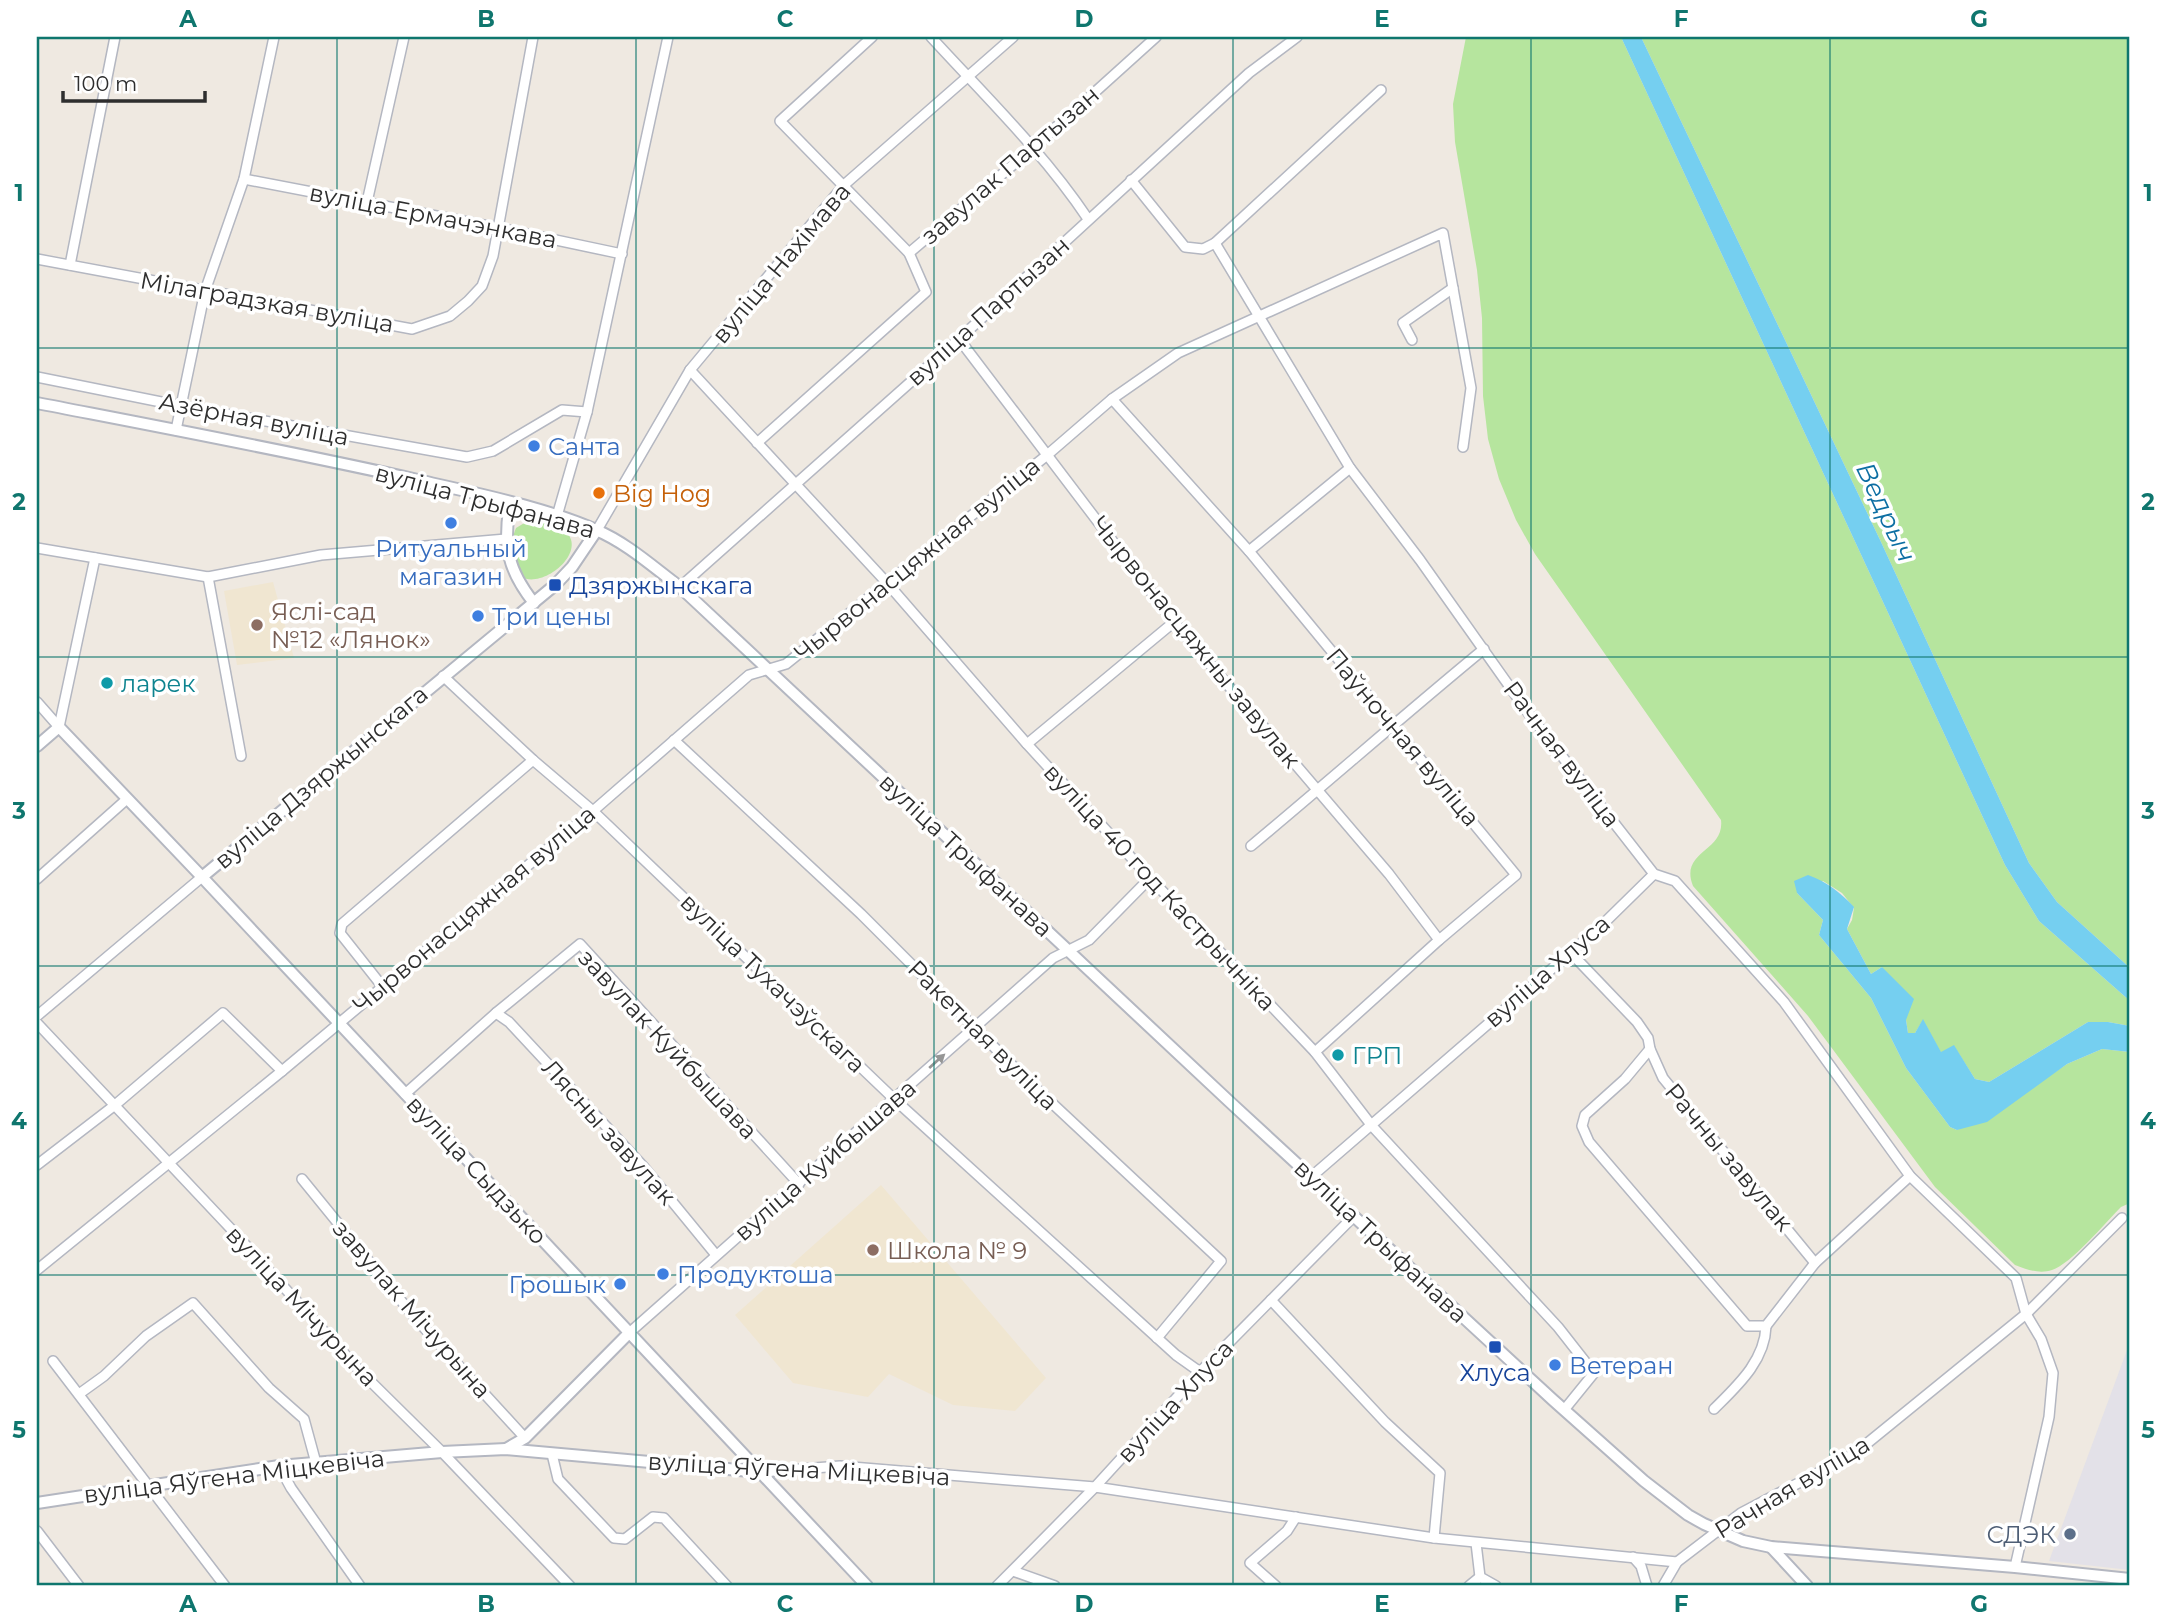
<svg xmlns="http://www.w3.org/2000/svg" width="2167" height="1623" viewBox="0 0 2167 1623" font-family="Montserrat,sans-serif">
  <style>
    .industrial { fill: #e3e1e8 }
    .education { fill: #f0e6d1 }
    .green { fill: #b6e59e }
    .water { fill: #75cff0 }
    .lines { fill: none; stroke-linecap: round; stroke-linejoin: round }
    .minor-casing { stroke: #b4b7c1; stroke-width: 12 }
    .tertiary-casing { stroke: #b4b7c1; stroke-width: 14 }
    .minor { stroke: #fff; stroke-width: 9 }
    .tertiary { stroke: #fff; stroke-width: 10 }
    .oneway { fill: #969696 }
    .grid { fill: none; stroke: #0f766e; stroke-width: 2; stroke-opacity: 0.55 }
    .shop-dot { fill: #3f7fe0; stroke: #fff; stroke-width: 2.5 }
    .food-dot { fill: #e8710a; stroke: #fff; stroke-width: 2.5 }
    .transit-dot { fill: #1a4fb4; stroke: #fff; stroke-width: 2.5 }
    .education-dot { fill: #8d6e63; stroke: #fff; stroke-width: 2.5 }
    .culture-dot { fill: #0f9aa8; stroke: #fff; stroke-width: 2.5 }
    .service-dot { fill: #5c6f8a; stroke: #fff; stroke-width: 2.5 }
    .labels { text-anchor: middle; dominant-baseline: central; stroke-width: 7; stroke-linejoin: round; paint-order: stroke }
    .street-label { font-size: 24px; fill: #2e2e2e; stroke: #fff }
    .shop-label { font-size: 24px; fill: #366cbe; stroke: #fff; text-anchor: start }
    .food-label { font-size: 24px; fill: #c56008; stroke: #fff; text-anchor: start }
    .transit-label { font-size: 24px; fill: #164399; stroke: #fff; text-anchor: start }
    .education-label { font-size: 24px; fill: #785e54; stroke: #fff; text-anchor: start }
    .culture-label { font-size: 24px; fill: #0d838f; stroke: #fff; text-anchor: start }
    .service-label { font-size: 24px; fill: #4e5e75; stroke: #fff; text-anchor: end }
    .water-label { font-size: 26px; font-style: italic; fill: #0d6fa3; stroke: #fff }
    .neatline { fill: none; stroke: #0f766e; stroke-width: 2.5 }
    .grid-label { font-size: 23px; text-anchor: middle; font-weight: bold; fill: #0f766e }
  </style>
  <rect width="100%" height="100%" fill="#efe9e1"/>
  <polygon class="industrial" points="2130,1342 2130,1570 2049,1561"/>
  <g class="education">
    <polygon points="273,582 294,658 237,665 224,591"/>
    <polygon points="881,1185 1046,1378 1015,1411 953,1405 889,1374 868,1397 793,1383 735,1315"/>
  </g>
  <g class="green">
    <path d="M1466,37H1621L2005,865L2039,921L2130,1001V1026L2108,1022H2088L1989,1082L1975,1079L1954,1046L1941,1053L1923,1020L1915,1033H1908L1906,1020L1882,967L1871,974L1847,929L1852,920L1854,908L1842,893L1823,881L1797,893L1823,920L1819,935L1871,998L1906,1068L1950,1127L1957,1130L2037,1084L2067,1064L2102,1049L2130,1052V1203L2121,1207C2105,1223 2071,1264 2052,1270C2040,1274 2027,1270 2015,1265L1935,1187L1808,1016L1693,886C1679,851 1725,852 1721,820L1535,554L1516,520L1499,479L1488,439L1483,396L1482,318L1477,270L1455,142L1453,104Z"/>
    <polygon points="1641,37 2130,37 2130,968 2057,902 2029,863 1881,542"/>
    <path d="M531,519C542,522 559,524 567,533C586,553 544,589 521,577C513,564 509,543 516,528Z"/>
  </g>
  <g class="water">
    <polygon points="1621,37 1641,37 1881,542 2029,863 2057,902 2130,968 2130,1001 2039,921 2005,865"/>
    <path d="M1808,875C1827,882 1840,892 1854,907L1847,929L1871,974L1882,967L1914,999L1906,1020L1908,1033H1915L1923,1019L1941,1052L1954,1045L1975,1079L1989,1082L2088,1022H2108L2130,1026V1052L2102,1049L2067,1064L1987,1122L1957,1130L1950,1127L1906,1068L1871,998L1819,935L1823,920L1797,893L1794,881Z"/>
  </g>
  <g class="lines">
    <defs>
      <g id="minor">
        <path d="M931,37C985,96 1044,153 1088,219"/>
        <polyline points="244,179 499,228 622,254"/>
        <polyline points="1131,180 1185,247 1203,249 1215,243 1350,468 1420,560 1529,714 1654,874 1675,881 1784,1002 1910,1176 2016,1278 2026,1314 2041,1339 2053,1373 2049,1417 2015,1567"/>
        <polyline points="367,202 404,37"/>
        <polyline points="1215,243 1381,90"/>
        <polyline points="909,253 1033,148 1156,37"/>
        <polyline points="37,259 412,329 450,316 468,301 482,286 493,256 533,37"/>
        <polyline points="70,265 115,37"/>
        <polyline points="959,339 1174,622 1389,874 1439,940"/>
        <polyline points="1412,340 1403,323 1453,288"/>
        <polyline points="690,370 888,584 1027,744 1150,878 1315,1052 1372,1126 1558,1327 1594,1373 1564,1410"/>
        <polyline points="37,377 181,406 467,457 493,451 562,410 587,412"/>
        <polyline points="1112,399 1249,551 1516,875 1439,940 1315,1052"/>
        <polyline points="176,430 205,291 244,179 274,37"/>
        <polyline points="757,443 926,292 909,253 780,121 872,37"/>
        <polyline points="557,516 587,412 668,37"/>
        <polyline points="597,530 690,370 844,185 1013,37"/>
        <polyline points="37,548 208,577 321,555 506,539"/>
        <polyline points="1249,551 1350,468"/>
        <polyline points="208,577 241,756"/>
        <polyline points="680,587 959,339 1249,73 1297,37"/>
        <polyline points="443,676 533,760 593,811 894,1099 1176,1355 1200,1372"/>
        <polyline points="37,702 59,727"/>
        <polyline points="59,727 95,558"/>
        <polyline points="674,740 861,914 1024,1077 1221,1261 1157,1338"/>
        <polyline points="1027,744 1174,622"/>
        <path d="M1251,846C1329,781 1405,714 1484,649"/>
        <polyline points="37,879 127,799"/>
        <polyline points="1570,952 1637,1022 1648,1038 1650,1049 1663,1078 1815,1263"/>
        <polyline points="382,986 340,933 342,924 533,760"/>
        <polyline points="496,1013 509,1022 643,1166 716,1255"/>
        <polyline points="37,1016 202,877"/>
        <polyline points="37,1023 232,1230 360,1371 442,1452 570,1586"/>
        <polyline points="1650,1049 1625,1079 1585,1115 1582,1126 1589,1142 1747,1326 1766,1326 1815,1263 1910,1176"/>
        <polyline points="405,1094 496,1013 580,944 799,1184"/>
        <polyline points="37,1165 115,1105 223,1013 282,1071"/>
        <polyline points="1311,1177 1599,928 1654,874"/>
        <polyline points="302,1179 416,1319 525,1438"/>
        <polyline points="37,1270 282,1071 593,811 749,675 786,664 1046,456 1112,399 1178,353 1443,233 1471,388 1463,447"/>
        <polyline points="1271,1300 1385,1422 1440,1473 1434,1538"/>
        <polyline points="629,1333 1053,958 1089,940 1150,878"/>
        <polyline points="53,1361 225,1586"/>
        <polyline points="79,1394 104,1376 146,1336 193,1303 269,1388 304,1419 316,1463"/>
        <path d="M1714,1409C1737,1386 1765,1361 1766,1326"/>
        <polyline points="552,1454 558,1479 614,1538 625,1539 653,1517 664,1518 727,1586"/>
        <polyline points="279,1466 291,1488 360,1586"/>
        <polyline points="761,1472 840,1466 1095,1487 1434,1538 1677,1562"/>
        <polyline points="37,1531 79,1586"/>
        <polyline points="1476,1543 1480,1577 1496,1586"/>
        <polyline points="1633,1557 1641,1566 1647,1586"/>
        <polyline points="1013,1571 1055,1586"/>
        <polyline points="997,1586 1095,1487 1200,1372 1354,1216"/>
        <polyline points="1276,1586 1250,1563 1287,1531 1296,1517"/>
        <polyline points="1469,1586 1480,1577"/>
        <polyline points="1663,1586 1677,1562 1741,1513 1854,1454 2026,1314 2122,1218"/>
      </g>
      <g id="tertiary">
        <path d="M37,403C166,428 294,452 422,481C478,494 544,507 596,530C627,543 653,567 680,587L1232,1104L1553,1400L1644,1481L1688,1515L1704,1524L1743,1541L1771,1547L2015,1567L2130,1579"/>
        <path d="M510,503C503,545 507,569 534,603"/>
        <polyline points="37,746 59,727 202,877 867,1586"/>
        <polyline points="202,877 555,585 572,567 597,530"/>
        <polyline points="506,1449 525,1438 629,1333"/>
        <polyline points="37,1503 279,1466 442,1452 506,1449 761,1472"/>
        <polyline points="1771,1547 1807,1586"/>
      </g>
    </defs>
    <use href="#minor" class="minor-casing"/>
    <use href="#tertiary" class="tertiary-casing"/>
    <use href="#minor" class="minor"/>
    <use href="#tertiary" class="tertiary"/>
  </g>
  <defs><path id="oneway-solid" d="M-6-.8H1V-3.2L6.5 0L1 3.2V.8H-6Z" transform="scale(1.75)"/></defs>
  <use class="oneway" href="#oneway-solid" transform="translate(937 1061) rotate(-42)"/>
  <path class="grid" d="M337,37V1586M636,37V1586M934,37V1586M1233,37V1586M1531,37V1586M1830,37V1586M37,348H2130M37,657H2130M37,966H2130M37,1275H2130"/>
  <g class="shop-dot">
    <circle cx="534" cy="446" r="7"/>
    <circle cx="451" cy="523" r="7"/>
    <circle cx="478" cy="616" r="7"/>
    <circle cx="663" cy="1274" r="7"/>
    <circle cx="620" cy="1284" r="7"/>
    <circle cx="1555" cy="1365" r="7"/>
  </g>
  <circle class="food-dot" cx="599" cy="493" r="7"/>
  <g class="transit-dot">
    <rect x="548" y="578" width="14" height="14" rx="3.5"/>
    <rect x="1488" y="1340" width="14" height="14" rx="3.5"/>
  </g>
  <g class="education-dot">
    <circle cx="257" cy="625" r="7"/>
    <circle cx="873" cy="1250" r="7"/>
  </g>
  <g class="culture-dot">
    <circle cx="107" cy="683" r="7"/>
    <circle cx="1338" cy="1055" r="7"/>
  </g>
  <circle class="service-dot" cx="2070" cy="1534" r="7"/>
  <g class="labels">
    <g class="street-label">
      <text transform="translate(1010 165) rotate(-41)">завулак Партызан</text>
      <text transform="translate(433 216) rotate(11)">вуліца Ермачэнкава</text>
      <text transform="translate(781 263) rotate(-50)">вуліца Нахімава</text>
      <text transform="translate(267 302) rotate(10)">Мілаградзкая вуліца</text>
      <text transform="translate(988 311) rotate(-42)">вуліца Партызан</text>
      <text transform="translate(254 419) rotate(11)">Азёрная вуліца</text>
      <text transform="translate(485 501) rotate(15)">вуліца Трыфанава</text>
      <text transform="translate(917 559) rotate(-39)">Чырвонасцяжная вуліца</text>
      <text transform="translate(1196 642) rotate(51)">Чырвонасцяжны завулак</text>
      <text transform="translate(1403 737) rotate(50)">Паўночная вуліца</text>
      <text transform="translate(1562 754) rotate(53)">Рачная вуліца</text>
      <text transform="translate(321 777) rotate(-40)">вуліца Дзяржынскага</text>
      <text transform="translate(966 855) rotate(43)">вуліца Трыфанава</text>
      <text transform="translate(1160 887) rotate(47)">вуліца 40 год Кастрычніка</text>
      <text transform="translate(474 909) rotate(-40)">Чырвонасцяжная вуліца</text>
      <text transform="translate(1547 971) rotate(-41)">вуліца Хлуса</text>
      <text transform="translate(773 983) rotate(44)">вуліца Тухачэўскага</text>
      <text transform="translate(983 1035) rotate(45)">Ракетная вуліца</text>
      <text transform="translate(668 1044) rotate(47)">завулак Куйбышава</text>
      <text transform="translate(609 1132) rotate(48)">Лясны завулак</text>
      <text transform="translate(1729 1157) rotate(50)">Рачны завулак</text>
      <text transform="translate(825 1160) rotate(-41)">вуліца Куйбышава</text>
      <text transform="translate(477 1170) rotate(47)">вуліца Сыдзько</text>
      <text transform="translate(1381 1241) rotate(43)">вуліца Трыфанава</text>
      <text transform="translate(302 1306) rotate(47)">вуліца Мічурына</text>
      <text transform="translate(412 1309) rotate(49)">завулак Мічурына</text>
      <text transform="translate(1175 1401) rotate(-47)">вуліца Хлуса</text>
      <text transform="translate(799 1469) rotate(3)">вуліца Яўгена Міцкевіча</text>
      <text transform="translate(234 1476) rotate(-7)">вуліца Яўгена Міцкевіча</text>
      <text transform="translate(1792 1487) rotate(-31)">Рачная вуліца</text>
    </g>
    <g class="shop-label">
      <text x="548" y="446">Санта</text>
      <text x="451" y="548" text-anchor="middle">Ритуальный<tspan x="451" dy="28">магазин</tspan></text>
      <text x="492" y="616">Три цены</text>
      <text x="677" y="1274">Продуктоша</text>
      <text x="606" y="1284" text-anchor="end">Грошык</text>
      <text x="1569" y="1365">Ветеран</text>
    </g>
    <g class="food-label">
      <text x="613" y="493">Big Hog</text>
    </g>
    <g class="transit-label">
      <text x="569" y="585">Дзяржынскага</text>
      <text x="1495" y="1372" text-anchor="middle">Хлуса</text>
    </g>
    <g class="education-label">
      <text x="271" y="611">Яслі-сад<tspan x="271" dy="28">№12 «Лянок»</tspan></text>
      <text x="887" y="1250">Школа № 9</text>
    </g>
    <g class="culture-label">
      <text x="121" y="683">ларек</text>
      <text x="1352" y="1055">ГРП</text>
    </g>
    <g class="service-label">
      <text x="2056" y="1534">СДЭК</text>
    </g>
    <g class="water-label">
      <text transform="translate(1886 512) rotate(65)">Ведрыч</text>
    </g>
  </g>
  <rect width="2167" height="1623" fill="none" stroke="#ffffff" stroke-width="77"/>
  <path d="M63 91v10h142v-10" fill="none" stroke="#2e2e2e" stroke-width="3.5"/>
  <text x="74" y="91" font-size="21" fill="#2e2e2e" stroke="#ffffff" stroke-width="5" paint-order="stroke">100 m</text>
  <rect x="38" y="38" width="2090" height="1546" class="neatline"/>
  <g class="grid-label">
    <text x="188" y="27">A</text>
    <text x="486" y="27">B</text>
    <text x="785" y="27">C</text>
    <text x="1084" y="27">D</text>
    <text x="1382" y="27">E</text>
    <text x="1681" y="27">F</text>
    <text x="1979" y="27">G</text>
    <text x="19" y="201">1</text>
    <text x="2148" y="201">1</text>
    <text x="19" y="510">2</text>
    <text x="2148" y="510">2</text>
    <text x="19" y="819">3</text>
    <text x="2148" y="819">3</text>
    <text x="19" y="1129">4</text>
    <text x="2148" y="1129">4</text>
    <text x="19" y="1438">5</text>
    <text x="2148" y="1438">5</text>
    <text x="188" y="1612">A</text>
    <text x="486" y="1612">B</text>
    <text x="785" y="1612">C</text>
    <text x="1084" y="1612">D</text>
    <text x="1382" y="1612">E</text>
    <text x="1681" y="1612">F</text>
    <text x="1979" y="1612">G</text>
  </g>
</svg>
